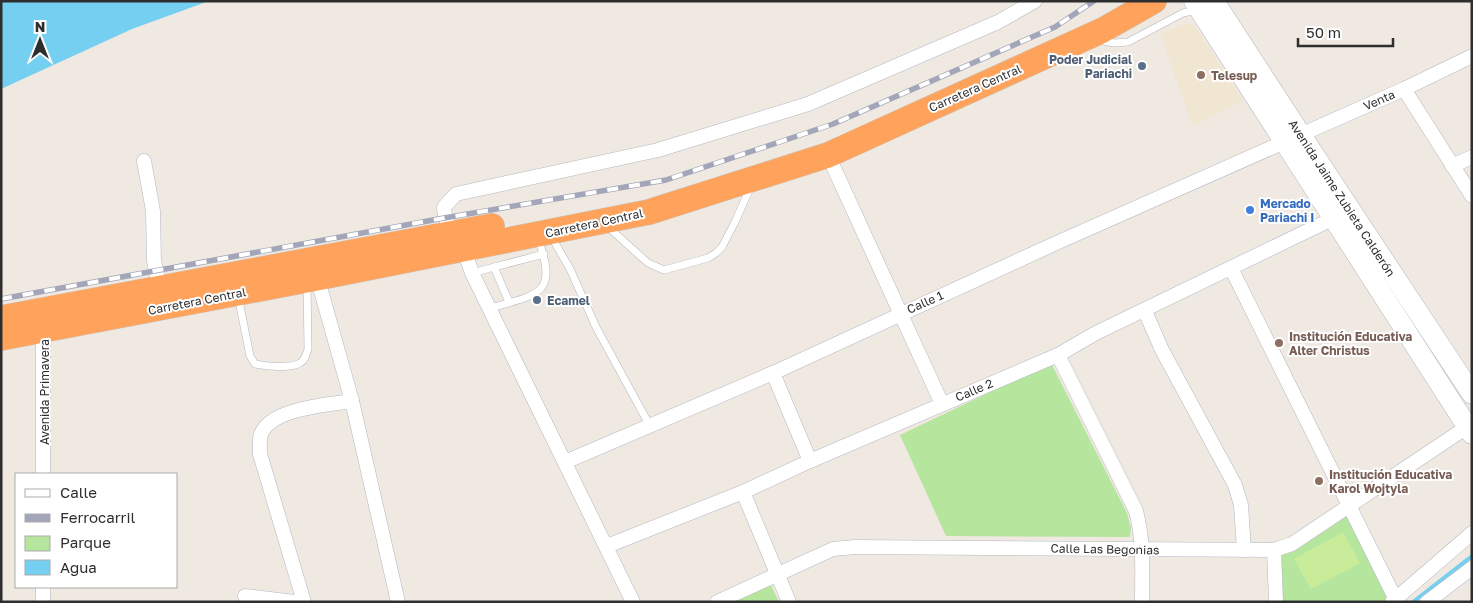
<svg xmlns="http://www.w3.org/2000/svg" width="1473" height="603" viewBox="0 0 1473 603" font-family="'Golos Text',sans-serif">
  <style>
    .education { fill: #f0e6d1 }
    .green { fill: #b6e59e }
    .pitch { fill: #c9ec9a }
    .water { fill: #75cff0 }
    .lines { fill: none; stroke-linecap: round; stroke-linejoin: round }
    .stream { stroke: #75cff0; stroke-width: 4 }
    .lane-casing { stroke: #b4b7c1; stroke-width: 8 }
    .street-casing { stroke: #b4b7c1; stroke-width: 15 }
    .secondary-casing { stroke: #b4b7c1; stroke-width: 21 }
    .highway-casing { stroke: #c9c9c9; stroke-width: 26 }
    .lane { stroke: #fff; stroke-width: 7 }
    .street { stroke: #fff; stroke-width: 14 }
    .secondary { stroke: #fff; stroke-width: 20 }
    .highway { stroke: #ffa35c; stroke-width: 25 }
    .rail-casing { stroke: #a3a6b8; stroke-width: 5.5 }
    .rail { stroke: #fff; stroke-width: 4; stroke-dasharray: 11; stroke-linecap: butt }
    .service-dot { fill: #5c6f8a; stroke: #fff; stroke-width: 2 }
    .education-dot { fill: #8d6e63; stroke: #fff; stroke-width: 2 }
    .shop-dot { fill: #3f7fe0; stroke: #fff; stroke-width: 2 }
    .labels { text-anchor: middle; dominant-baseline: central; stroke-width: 4; stroke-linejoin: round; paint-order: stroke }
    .service-label { font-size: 12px; font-weight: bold; fill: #4e5e75; stroke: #fff; text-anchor: end }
    .education-label { font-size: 12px; font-weight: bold; fill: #785e54; stroke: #fff; text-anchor: start }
    .street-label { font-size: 12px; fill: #2e2e2e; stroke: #fff }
    .shop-label { font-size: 12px; font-weight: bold; fill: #366cbe; stroke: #fff; text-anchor: start }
  </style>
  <rect width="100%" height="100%" fill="#efe9e1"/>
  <polygon class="education" points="1184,24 1194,25 1243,101 1193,126 1160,34"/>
  <g class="green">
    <polygon points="1051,363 1127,513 1131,528 1130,537 946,536 900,435"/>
    <polygon points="1347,515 1388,597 1385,602 1279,602 1278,553"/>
    <polygon points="770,583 779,602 730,602"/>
  </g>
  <polygon class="pitch" points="1343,532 1360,563 1311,589 1294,559"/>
  <polygon class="water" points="1,1 209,1 132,29 1,89"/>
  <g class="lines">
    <polyline class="stream" points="1413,602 1472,556"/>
    <defs>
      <g id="lane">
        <polyline points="1099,40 1114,43 1128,42 1183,13 1197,10"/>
        <polyline points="607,226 648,263 664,270 708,258 716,253 722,247 735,222 751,186"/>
        <polyline points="551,236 570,269 596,327 650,426"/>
        <polyline points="494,267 509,302"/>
        <polyline points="472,273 544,254"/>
        <path d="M238,296L250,356L255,364C265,366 291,369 300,363C305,360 306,355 308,349L307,285"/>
        <path d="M491,308C538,294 559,295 538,239"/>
      </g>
      <g id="street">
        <polyline points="1404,89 1472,196"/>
        <polyline points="828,155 942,404"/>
        <polyline points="144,161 153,211 154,261 160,289"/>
        <polyline points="1452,166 1472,157"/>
        <polyline points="1231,268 1395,598"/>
        <polyline points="316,273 352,401 398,602"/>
        <polyline points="1145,311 1162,350 1235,485 1241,505 1244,550"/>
        <polyline points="43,325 43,474"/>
        <path d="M1058,355L1136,511C1144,541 1142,571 1142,602"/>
        <polyline points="773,373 810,461"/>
        <polyline points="565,462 773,373 1054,244 1404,89 1472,56"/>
        <polyline points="743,492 789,602"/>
        <polyline points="607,546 743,492 810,461 1058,355 1096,333 1334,218"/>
        <polyline points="1274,550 1276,602"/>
        <polyline points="245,596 295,602"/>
        <polyline points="43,602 43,587"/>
        <path d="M304,602L260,454C260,448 259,440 261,434C272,408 327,405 352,401"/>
        <path d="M633,602L472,273C469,265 467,257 463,250C455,234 445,227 444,207L456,194L658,150L808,104L998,22L1035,1"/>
        <polyline points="717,602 833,549 855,547 1274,550 1292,544 1467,427"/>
        <polyline points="1392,602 1472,533"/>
        <polyline points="1427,602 1472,568"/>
      </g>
      <g id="secondary">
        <polyline points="1194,1 1472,434"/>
        <polyline points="1214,1 1301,135 1472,394"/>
      </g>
      <g id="highway">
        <polyline points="1,318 492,226"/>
        <polyline points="1,338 317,278 649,212 828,155 1103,30 1154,1"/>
      </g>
    </defs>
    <use href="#lane" class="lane-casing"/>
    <use href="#street" class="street-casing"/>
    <use href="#secondary" class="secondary-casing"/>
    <use href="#highway" class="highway-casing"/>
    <use href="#lane" class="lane"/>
    <use href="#street" class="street"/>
    <use href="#secondary" class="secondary"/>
    <use href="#highway" class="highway"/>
    <defs>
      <polyline id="rail" points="1,299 444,218 666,180 833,124 1055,27 1094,1"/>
    </defs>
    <use href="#rail" class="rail-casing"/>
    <use href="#rail" class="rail"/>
  </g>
  <g class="service-dot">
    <circle cx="1142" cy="66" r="5"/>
    <circle cx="537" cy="300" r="5"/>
  </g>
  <g class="education-dot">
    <circle cx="1201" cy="75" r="5"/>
    <circle cx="1279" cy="343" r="5"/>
    <circle cx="1319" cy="481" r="5"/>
  </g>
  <circle class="shop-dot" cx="1250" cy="210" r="5"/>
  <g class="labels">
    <g class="service-label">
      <text x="1132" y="59">Poder Judicial<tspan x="1132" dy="14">Pariachi</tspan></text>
      <text x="547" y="300" text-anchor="start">Ecamel</text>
    </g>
    <g class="education-label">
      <text x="1211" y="75">Telesup</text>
      <text x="1289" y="336">Institución Educativa<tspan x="1289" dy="14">Alter Christus</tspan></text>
      <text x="1329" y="474">Institución Educativa<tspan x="1329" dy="14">Karol Wojtyla</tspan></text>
    </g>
    <g class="street-label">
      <text transform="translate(975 88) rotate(-24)">Carretera Central</text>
      <text transform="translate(1379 100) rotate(-24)">Venta</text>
      <text transform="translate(1342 198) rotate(57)">Avenida Jaime Zubieta Calderón</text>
      <text transform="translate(594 223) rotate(-12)">Carretera Central</text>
      <text transform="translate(197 301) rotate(-11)">Carretera Central</text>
      <text transform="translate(925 302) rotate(-24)">Calle 1</text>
      <text transform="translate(974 390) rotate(-23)">Calle 2</text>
      <text transform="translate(44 392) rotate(-90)">Avenida Primavera</text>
      <text transform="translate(1105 549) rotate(1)">Calle Las Begonias</text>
    </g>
    <g class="shop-label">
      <text x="1260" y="203">Mercado<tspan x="1260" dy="14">Pariachi I</tspan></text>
    </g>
  </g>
  <rect width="1473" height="603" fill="none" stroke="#2e2e2e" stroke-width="5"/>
  <rect x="15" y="473" width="162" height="115" fill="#ffffff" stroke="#ababab"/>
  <rect x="25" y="489" width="25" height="8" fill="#ffffff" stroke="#ababab"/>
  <text x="60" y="498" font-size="15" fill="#2e2e2e">Calle</text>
  <rect x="25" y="514" width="25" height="8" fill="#a3a6b8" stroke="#ababab"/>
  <text x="60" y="523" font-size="15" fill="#2e2e2e">Ferrocarril</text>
  <rect x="25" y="536" width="25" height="15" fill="#b6e59e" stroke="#ababab"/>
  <text x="60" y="548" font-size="15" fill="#2e2e2e">Parque</text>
  <rect x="25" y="560" width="25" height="15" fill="#75cff0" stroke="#ababab"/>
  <text x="60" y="573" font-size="15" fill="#2e2e2e">Agua</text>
  <g transform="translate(40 40)" stroke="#ffffff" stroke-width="4" paint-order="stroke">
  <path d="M0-4L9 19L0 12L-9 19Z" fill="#2e2e2e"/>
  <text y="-8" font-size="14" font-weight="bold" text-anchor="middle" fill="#2e2e2e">N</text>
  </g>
  <path d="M1298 38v8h95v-8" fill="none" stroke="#2e2e2e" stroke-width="2.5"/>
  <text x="1306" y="38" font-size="15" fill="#2e2e2e" stroke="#ffffff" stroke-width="4" paint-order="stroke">50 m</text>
</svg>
